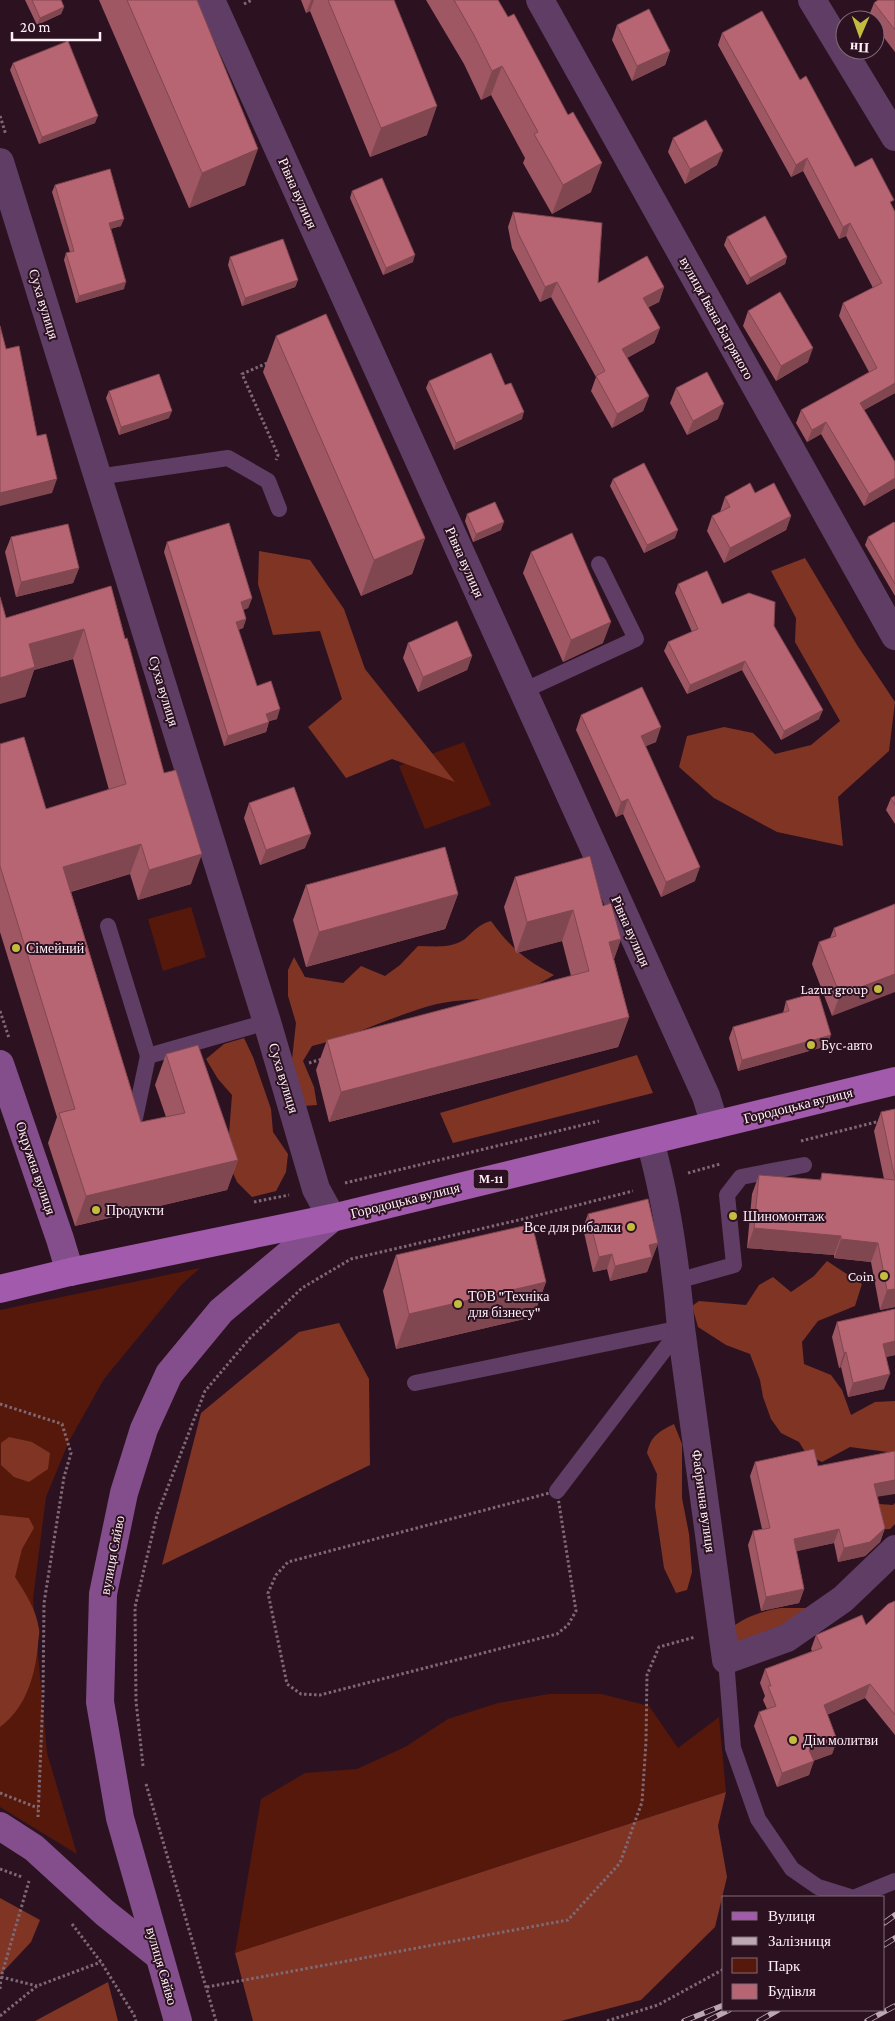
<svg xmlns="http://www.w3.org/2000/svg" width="895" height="2021" viewBox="0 0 895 2021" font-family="'Crimson Pro',serif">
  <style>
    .green { fill: #56180a }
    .forest { fill: #7f3424 }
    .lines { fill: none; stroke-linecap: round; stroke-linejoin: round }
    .path { stroke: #7f6975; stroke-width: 3; stroke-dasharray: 2.5 2.5; stroke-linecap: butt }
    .lane { stroke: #5f3d64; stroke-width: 16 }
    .street { stroke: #5f3d64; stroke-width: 28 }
    .secondary { stroke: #844e8c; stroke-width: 28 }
    .primary { stroke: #a15aac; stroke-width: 28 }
    .rail-casing { stroke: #bba8b2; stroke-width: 5.5 }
    .rail { stroke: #2c1221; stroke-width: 4; stroke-dasharray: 11; stroke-linecap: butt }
    .wall { fill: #9e5763 }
    .shaded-wall { fill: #814750 }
    .building { fill: #b86573; stroke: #814750 }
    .poi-dot { fill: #c4bc3e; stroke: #2c1221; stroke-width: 2 }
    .labels { text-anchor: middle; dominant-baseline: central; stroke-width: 4; stroke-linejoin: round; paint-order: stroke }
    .shield { fill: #2c1221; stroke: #c0adb7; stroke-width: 1 }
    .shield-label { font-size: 12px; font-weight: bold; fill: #ffeff7 }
    .street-label { font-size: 14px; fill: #ffeff7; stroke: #2c1221 }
    .poi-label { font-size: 14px; fill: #ffeff7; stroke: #2c1221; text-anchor: start }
  </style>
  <rect width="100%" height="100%" fill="#2c1221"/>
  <g class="green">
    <polygon points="464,742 491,805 425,829 399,766"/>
    <polygon points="191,907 206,957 163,971 148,919"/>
    <polygon points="200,1268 182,1284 104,1379 69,1441 46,1497 33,1599 47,1753 77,1854 0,1807 0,1310"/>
    <polygon points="549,1694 601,1694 649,1706 678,1748 719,1717 726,1792 235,1953 261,1799 305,1773 357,1769 405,1747 448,1719 498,1703"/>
  </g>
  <g class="forest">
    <polygon points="259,551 310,560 344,609 365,669 455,782 392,759 346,778 308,727 342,699 320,631 273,635 258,584"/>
    <polygon points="805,558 857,645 895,702 889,751 838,797 843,846 777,832 714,798 679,767 687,736 724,727 753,733 775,754 811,745 840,721 795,642 796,618 771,571"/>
    <path d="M491,921C509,946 526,961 554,975C536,986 515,997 494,998C472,1000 450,1000 429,1006C389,1018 353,1036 312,1046L303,1061L314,1087L317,1105L303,1106L292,1059L296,1023L288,996V970L294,957L305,977L343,983L361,966L385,976L400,965L418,946C434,946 451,949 465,939C474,931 479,924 491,921Z"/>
    <polygon points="244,1038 253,1057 271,1109 273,1132 288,1154 286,1172 276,1191 252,1197 237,1182 227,1160 232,1095 218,1079 206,1059 224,1044"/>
    <polygon points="637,1055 653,1093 453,1143 440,1113"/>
    <polygon points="827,1261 862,1284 855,1306 818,1321 802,1342 804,1364 831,1375 842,1390 851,1415 875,1402 895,1401 895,1453 850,1447 822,1462 807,1455 799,1442 781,1433 771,1419 763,1397 760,1380 750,1354 726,1345 698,1327 692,1306 699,1301 746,1305 759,1285 773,1277 791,1292 814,1276"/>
    <polygon points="339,1323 369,1379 370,1465 162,1565 201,1413 299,1332"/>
    <path d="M674,1424L682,1444V1498L689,1534L692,1572L687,1590L676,1593L664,1568L655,1506L657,1474L647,1453C651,1436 658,1432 674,1424Z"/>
    <polygon points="9,1437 32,1442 50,1453 48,1469 29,1482 14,1477 1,1465 1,1443"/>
    <polygon points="866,1503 893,1505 895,1503 895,1524 890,1529 872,1530"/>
    <path d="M0,1515L29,1518L34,1528L22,1549L15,1577C26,1594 36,1609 39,1629C40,1634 38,1640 38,1645C35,1676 26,1708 0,1727Z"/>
    <path d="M781,1608H811L740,1651L732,1627C747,1616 763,1611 781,1608Z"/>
    <polygon points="726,1792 718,1826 727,1877 715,1927 641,2000 561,2021 253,2021 235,1953"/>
    <polygon points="0,1898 40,1920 31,1942 0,1975"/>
    <polygon points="108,1982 118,2021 35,2021"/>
  </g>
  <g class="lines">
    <g class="path">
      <polyline points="244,4 252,0"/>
      <polyline points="0,116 6,135"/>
      <polyline points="267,363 242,374 278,455 276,460"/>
      <polyline points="0,1011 9,1038"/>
      <polyline points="309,1063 322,1059"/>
      <polyline points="801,1141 880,1121"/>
      <polyline points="688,1173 720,1164"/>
      <polyline points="345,1183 599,1121"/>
      <polyline points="254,1202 289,1195"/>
      <polyline points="0,1404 62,1424 71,1453 64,1477 44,1603 43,1696 38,1817"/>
      <polygon points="557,1491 576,1611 568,1625 557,1634 320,1695 301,1694 287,1684 268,1593 276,1575 288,1562"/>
      <polyline points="143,1766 136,1701 135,1607 157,1515 205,1391 250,1338 302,1288 351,1259 523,1219 633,1191"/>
      <polyline points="146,1784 216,2021"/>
      <polyline points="0,1793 38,1808"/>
      <polyline points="0,1869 22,1877"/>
      <polyline points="72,1924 101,1962 134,2015 136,2021"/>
      <polyline points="1,1977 37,1986"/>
      <polyline points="207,1987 568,1920 620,1863 642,1802 646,1742 647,1675 659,1647 695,1637"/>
      <polyline points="0,1989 1,1977 29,1881"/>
      <polyline points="0,2016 37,1986 101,1962"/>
      <polyline points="607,2021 658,2005 724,1969"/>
    </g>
    <g class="lane">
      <polyline points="98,479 111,475 228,458 268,481 279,509"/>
      <polyline points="523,691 636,639 599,564"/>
      <polyline points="108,926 148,1056"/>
      <polyline points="135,1118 148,1056 267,1022"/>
      <polyline points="677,1281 734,1265 727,1195 741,1177 804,1165"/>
      <polyline points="415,1383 681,1328"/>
      <polyline points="557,1491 681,1328"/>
      <polyline points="726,1660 733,1748 758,1819 792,1869 818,1887 850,1897"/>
      <polyline points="856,1897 895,1881"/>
    </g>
    <g class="street">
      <polyline points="211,0 706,1096 715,1125"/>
      <polyline points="540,0 895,636"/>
      <polyline points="812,0 895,137"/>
      <polyline points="0,162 267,1022 316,1189 332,1218"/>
      <path d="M650,1141C667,1202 676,1265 681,1328L726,1660L787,1638L843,1599L895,1549"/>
    </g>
    <g class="secondary">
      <polyline points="0,1064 60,1239 70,1272"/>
      <polyline points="0,1826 34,1848 105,1913 159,1956"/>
      <polyline points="178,2021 120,1818 100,1702 103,1594 124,1493 144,1429 169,1374 221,1311 332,1218"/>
    </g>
    <polyline class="primary" points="0,1289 70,1272 332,1218 895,1081"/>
    <defs>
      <g id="rail">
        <polyline points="884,1923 895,1915"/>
        <polyline points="884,1945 895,1938"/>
        <polyline points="684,2021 724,2005"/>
        <polyline points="707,2021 729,2010"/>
        <polyline points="759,2021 778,2010"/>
        <polyline points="867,2021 895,2006"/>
      </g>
    </defs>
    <use href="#rail" class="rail-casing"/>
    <use href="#rail" class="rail"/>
  </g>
  <g class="wall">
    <polygon points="25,0 61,0 64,7 61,14 37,25"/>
    <polygon points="99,0 197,0 245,185 189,208"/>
    <polygon points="301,0 394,0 427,135 370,157 310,11 306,13"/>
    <polygon points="426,0 498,0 591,192 552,214 523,163 525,158 491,95 481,100 464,64"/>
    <polygon points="895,0 895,52 875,26 875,20 870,20 868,18 874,3"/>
    <polygon points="617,25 670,51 665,65 632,81 612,40"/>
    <polygon points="722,33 800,80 855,167 892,206 895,212 895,393 864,410 895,462 895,488 864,506 821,434 807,442 796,423 801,410 869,372 839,316 843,303 873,288 846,236 839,239 803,171 791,177 718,45"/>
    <polygon points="13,63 95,123 39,144 10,70"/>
    <polygon points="673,138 717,165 685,184 668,152"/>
    <polygon points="55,185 121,226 110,229 124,289 76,303 64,260 66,253 70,252 52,192"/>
    <polygon points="352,191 413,262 383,275 350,198"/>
    <polygon points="513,212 598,283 664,287 659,302 648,307 660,328 654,343 627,358 649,396 643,411 612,428 591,391 596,377 551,297 540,302 512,248 508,227"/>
    <polygon points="727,237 787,257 785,264 747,285 724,245"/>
    <polygon points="230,257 298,280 295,287 242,306 228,265"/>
    <polygon points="748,311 808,362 776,381 743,326"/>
    <polygon points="276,336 425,538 412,574 361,596 263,372"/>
    <polygon points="429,381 505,385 522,419 454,450 426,388"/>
    <polygon points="676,388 718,419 687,435 670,403"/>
    <polygon points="109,391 169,418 119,435 106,398"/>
    <polygon points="613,479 675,538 644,553 610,486"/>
    <polygon points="755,493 791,516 786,530 724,563 707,531 712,516 720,512 725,497"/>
    <polygon points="467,514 501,530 473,542 465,521"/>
    <polygon points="895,523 895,596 865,545 868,537"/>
    <polygon points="11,537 79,568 73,583 16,597 5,552"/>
    <polygon points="167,542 252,598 248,608 243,610 246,619 243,628 238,630 257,686 277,719 269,721 266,732 224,746 164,552"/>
    <polygon points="531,552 603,643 563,662 523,573"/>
    <polygon points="678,584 722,604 774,626 819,719 781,740 742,670 687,694 664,651 668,642 692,632 675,593"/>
    <polygon points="111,586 191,884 138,900 130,874 71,892 141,1122 166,1117 155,1085 166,1054 238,1160 227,1190 75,1226 48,1143 57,1117 0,932 0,744 46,809 109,790 73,659 34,670 25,697 6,618"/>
    <polygon points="408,643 472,656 467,670 418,692 403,658"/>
    <polygon points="581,715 656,742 645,746 695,881 661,897 623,814 616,817 576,730"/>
    <polygon points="895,796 895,824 886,810 891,798"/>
    <polygon points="249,803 305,848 260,865 244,818"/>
    <polygon points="515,877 603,906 621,939 614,959 629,1017 618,1047 329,1122 316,1070 327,1040 571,976 562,941 516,953 504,907"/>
    <polygon points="306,885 458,894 445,929 306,967 293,920"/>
    <polygon points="895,904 832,1016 812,964 819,942 830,938 834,928"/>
    <polygon points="786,1001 827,1046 738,1071 729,1038 733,1027 783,1013"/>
    <polygon points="895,1109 895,1307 880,1310 871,1262 834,1258 834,1255 747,1248 752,1194 759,1175 820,1180 822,1173 884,1179 874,1131 881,1112"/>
    <polygon points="588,1214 658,1243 647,1272 610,1281 607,1269 593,1272 583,1228"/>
    <polygon points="396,1255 546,1282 533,1317 396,1349 383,1291"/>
    <polygon points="895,1309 895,1355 886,1357 884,1389 848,1397 841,1367 839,1368 832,1337 837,1322"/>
    <polygon points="755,1462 818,1466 877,1497 885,1528 880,1542 865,1556 838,1562 834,1543 796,1551 804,1589 799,1603 761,1611 748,1545 753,1531 762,1529 750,1476"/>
    <polygon points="895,1601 895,1735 865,1698 827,1715 837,1740 832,1754 813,1761 809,1775 777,1787 754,1726 759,1712 767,1709 763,1700 765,1696 760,1683 765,1669 812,1651 811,1649 816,1635 866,1625"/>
  </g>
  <g class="shaded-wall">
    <polygon points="311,0 314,0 310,11 306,13"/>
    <polygon points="64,7 61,14 37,25 40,18"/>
    <polygon points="670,51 665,65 632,81 637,66"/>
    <polygon points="502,66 491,95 481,100 492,71"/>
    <polygon points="437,106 427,135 370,157 381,128"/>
    <polygon points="98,116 95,123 39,144 42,137"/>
    <polygon points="258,149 245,185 189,208 202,173"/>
    <polygon points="723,151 717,165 685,184 690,169"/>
    <polygon points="807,158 803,171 791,177 796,165"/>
    <polygon points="602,163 591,192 552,214 563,185"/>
    <polygon points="124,219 121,226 106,230 109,223"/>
    <polygon points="850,223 846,236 839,239 843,227"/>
    <polygon points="415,255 413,262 383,275 386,268"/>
    <polygon points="787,257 785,264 747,285 750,278"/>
    <polygon points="298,280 295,287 242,306 245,298"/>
    <polygon points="126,282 124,289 76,303 79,296"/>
    <polygon points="557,282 551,297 540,302 545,287"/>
    <polygon points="664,287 659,302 638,313 643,298"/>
    <polygon points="660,328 654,343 616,364 622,349"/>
    <polygon points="813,348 808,362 776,381 781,366"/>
    <polygon points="895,383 895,393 855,415 860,403"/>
    <polygon points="649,396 643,411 612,428 617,414"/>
    <polygon points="724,404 718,419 687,435 693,421"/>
    <polygon points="172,411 169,418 119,435 121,427"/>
    <polygon points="524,412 522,419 454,450 456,443"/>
    <polygon points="826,422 821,434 807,442 812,430"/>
    <polygon points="895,478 895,488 864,506 869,494"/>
    <polygon points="57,479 52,493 0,506 0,493"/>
    <polygon points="791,516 786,530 724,563 730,548"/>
    <polygon points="504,522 501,530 473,542 476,534"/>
    <polygon points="678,530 675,538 644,553 647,545"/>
    <polygon points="425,538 412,574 361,596 374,560"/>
    <polygon points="79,568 73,583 16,597 21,582"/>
    <polygon points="252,598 248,608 237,612 241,602"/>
    <polygon points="246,619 243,628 232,632 236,622"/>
    <polygon points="611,622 603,643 563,662 571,640"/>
    <polygon points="84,629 73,659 34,670 25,697 0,704 0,678 29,644"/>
    <polygon points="472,656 467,670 418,692 423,677"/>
    <polygon points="745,661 742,670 687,694 690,685"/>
    <polygon points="280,709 277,719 263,723 266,714"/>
    <polygon points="823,710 819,719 781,740 784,731"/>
    <polygon points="269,722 266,732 224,746 228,736"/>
    <polygon points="661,727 656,742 635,751 641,736"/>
    <polygon points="628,799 623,814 616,817 621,802"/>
    <polygon points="311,834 305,848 260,865 266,850"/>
    <polygon points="141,844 130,874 52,897 63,867"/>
    <polygon points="202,854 191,884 138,900 149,870"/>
    <polygon points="700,867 695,881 661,897 666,882"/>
    <polygon points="458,894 445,929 306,967 319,932"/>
    <polygon points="573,910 562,941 516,953 527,922"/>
    <polygon points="621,939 610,970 609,942"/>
    <polygon points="895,974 895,992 832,1016 840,995"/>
    <polygon points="629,1017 618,1047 329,1122 341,1092"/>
    <polygon points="831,1035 827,1046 738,1071 742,1060"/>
    <polygon points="238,1160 227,1190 75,1226 86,1196"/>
    <polygon points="754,1228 841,1236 834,1255 747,1248"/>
    <polygon points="841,1239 878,1243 871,1262 834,1258"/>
    <polygon points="658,1243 647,1272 610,1281 615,1266 649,1245"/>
    <polygon points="612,1254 607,1269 593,1272 599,1257"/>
    <polygon points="546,1282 533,1317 396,1349 409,1314"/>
    <polygon points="895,1289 895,1307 880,1310 887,1290"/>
    <polygon points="895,1341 895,1355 877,1359 883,1344"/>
    <polygon points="846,1352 841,1367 839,1368 844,1353"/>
    <polygon points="890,1374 884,1389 848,1397 853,1383"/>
    <polygon points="895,1480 895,1494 869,1498 874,1484"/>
    <polygon points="885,1528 880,1542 865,1556 838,1562 844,1548"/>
    <polygon points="839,1529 834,1543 789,1553 794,1539"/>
    <polygon points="804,1589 799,1603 761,1611 766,1597"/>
    <polygon points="870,1684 865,1698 819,1718 824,1705"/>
    <polygon points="837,1740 832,1754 804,1764 809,1750"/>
    <polygon points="814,1761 809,1775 777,1787 782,1773"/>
  </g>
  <g class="building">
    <polygon points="32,0 61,0 64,7 40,18"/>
    <polygon points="127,0 197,0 258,149 202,173"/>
    <polygon points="328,0 394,0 437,106 381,128"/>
    <polygon points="454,0 498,0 508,17 514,14 568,115 573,112 602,163 563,185 534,134 538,132 502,66 492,71 474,35"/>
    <polygon points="878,0 895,0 895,30 874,3"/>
    <polygon points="649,9 670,51 637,66 617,25"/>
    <polygon points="762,11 800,80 806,76 855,167 872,158 894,200 890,202 895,212 895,383 860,403 895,462 895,478 869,494 826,422 812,430 801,410 877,368 843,303 882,283 850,223 843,227 807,158 796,165 722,33"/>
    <polygon points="68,41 98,116 42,137 13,63"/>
    <polygon points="706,120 723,151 690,169 673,138"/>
    <polygon points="110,169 124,219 109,223 126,282 79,296 66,253 74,251 55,185"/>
    <polygon points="382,178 415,255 386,268 352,191"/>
    <polygon points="513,212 602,223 598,283 647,256 664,287 643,298 660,328 622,349 649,396 617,414 596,376 605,371 557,282 545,287 518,233"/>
    <polygon points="765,216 787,257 750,278 727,237"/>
    <polygon points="283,239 298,280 245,298 230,257"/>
    <polygon points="780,292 813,348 781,366 748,311"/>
    <polygon points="326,314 425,538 374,560 276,336"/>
    <polygon points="0,326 6,349 19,346 37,436 46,434 57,479 0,493"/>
    <polygon points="491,353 505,385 511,383 524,412 456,443 429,381"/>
    <polygon points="707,372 724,404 693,421 676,388"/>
    <polygon points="159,374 172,411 121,427 109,391"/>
    <polygon points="644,463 678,530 647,545 613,479"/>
    <polygon points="750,483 755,493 774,483 791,516 730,548 712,516 730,507 725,497"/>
    <polygon points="495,502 504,522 476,534 467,514"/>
    <polygon points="894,522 895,523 895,584 868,537"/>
    <polygon points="229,523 252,598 241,602 246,619 236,622 257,686 271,681 280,709 266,714 269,722 228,736 167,542"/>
    <polygon points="68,524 79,568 21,582 11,537"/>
    <polygon points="572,533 611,622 571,640 531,552"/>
    <polygon points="707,571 722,604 749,593 775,602 774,626 823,710 784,731 745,661 690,685 668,642 698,629 678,584"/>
    <polygon points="111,586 125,639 127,638 164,773 176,770 202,854 149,870 141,844 63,867 141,1122 185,1113 166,1054 198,1045 238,1160 86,1196 59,1113 75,1109 0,866 0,744 24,737 46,809 126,784 84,629 29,644 35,667 0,678 0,597 6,618"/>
    <polygon points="457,621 472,656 423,677 408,643"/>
    <polygon points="642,687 661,727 641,736 700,867 666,882 628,799 621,802 581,715"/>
    <polygon points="294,787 311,834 266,850 249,803"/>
    <polygon points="895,796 895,805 891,798"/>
    <polygon points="445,847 458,894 319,932 306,885"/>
    <polygon points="590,856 603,906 611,903 621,939 609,942 629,1017 341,1092 327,1040 589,971 573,910 527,922 515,877"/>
    <polygon points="895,904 895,974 840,995 819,942 836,936 834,928"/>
    <polygon points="818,992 831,1035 742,1060 733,1027 789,1011 786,1001"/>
    <polygon points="895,1109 895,1179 881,1112"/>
    <polygon points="822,1173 895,1180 895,1289 887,1290 878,1243 841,1239 841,1236 754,1228 759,1175 821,1180"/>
    <polygon points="648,1199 658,1243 649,1245 652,1257 615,1266 612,1254 599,1257 588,1214"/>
    <polygon points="532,1224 546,1282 409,1314 396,1255"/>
    <polygon points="895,1309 895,1341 883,1344 890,1374 853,1383 846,1352 844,1353 837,1322"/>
    <polygon points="814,1449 818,1466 895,1451 895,1480 874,1484 885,1528 870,1542 844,1548 839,1529 794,1539 804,1589 766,1597 753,1531 770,1528 755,1462"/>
    <polygon points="895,1601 895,1715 870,1684 824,1705 837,1740 809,1750 814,1761 782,1773 759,1712 776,1706 768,1686 771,1686 765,1669 822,1648 816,1635 862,1615 866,1625 888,1604"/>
  </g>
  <g class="poi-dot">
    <circle cx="16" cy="948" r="5"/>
    <circle cx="878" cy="989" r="5"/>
    <circle cx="811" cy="1045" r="5"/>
    <circle cx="96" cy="1210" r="5"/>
    <circle cx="733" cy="1216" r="5"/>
    <circle cx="631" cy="1227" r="5"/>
    <circle cx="884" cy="1276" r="5"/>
    <circle cx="458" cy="1304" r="5"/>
    <circle cx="793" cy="1740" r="5"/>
  </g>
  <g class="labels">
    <rect class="shield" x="473.5" y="1169.5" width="35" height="19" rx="4"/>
    <g class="shield-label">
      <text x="491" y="1179">М-11</text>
    </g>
    <g class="street-label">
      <text transform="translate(298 193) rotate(66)">Рівна вулиця</text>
      <text transform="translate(44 304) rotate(73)">Суха вулиця</text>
      <text transform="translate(717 318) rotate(61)">вулиця Івана Багряного</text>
      <text transform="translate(465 562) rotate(66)">Рівна вулиця</text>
      <text transform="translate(164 691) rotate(73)">Суха вулиця</text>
      <text transform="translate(631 931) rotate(66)">Рівна вулиця</text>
      <text transform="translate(284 1078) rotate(73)">Суха вулиця</text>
      <text transform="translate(798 1105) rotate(-14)">Городоцька вулиця</text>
      <text transform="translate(36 1168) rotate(71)">Окружна вулиця</text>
      <text transform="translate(405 1200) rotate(-14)">Городоцька вулиця</text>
      <text transform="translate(704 1501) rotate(82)">Фабрична вулиця</text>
      <text transform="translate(112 1555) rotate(-79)">вулиця Сяйво</text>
      <text transform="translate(162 1966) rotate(74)">вулиця Сяйво</text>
    </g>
    <g class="poi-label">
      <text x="26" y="948">Сімейний</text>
      <text x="868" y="989" text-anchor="end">Lazur group</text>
      <text x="821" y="1045">Бус-авто</text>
      <text x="106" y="1210">Продукти</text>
      <text x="743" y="1216">Шиномонтаж</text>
      <text x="621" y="1227" text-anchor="end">Все для рибалки</text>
      <text x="874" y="1276" text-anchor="end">Coin</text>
      <text x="468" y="1296">ТОВ "Техніка<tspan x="468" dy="16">для бізнесу"</tspan></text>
      <text x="803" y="1740">Дім молитви</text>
    </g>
  </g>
  <rect x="722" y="1896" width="162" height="115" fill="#2c1221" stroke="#806a77"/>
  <rect x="732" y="1912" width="25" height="8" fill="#a15aac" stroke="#806a77"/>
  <text x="768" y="1921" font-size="15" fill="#ffeff7">Вулиця</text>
  <rect x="732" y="1937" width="25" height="8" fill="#bba8b2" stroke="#806a77"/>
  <text x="768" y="1946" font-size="15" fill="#ffeff7">Залізниця</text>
  <rect x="732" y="1958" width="25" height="15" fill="#56180a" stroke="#806a77"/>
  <text x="768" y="1971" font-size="15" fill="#ffeff7">Парк</text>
  <rect x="732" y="1984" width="25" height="15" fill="#b86573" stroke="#806a77"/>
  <text x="768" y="1996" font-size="15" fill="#ffeff7">Будівля</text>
  <g transform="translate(860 35) rotate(182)"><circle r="24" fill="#2c1221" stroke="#806a77"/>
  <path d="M0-4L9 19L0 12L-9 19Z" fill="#c4bc3e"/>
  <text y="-8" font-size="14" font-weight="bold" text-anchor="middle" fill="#ffeff7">Пн</text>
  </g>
  <path d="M12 32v8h88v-8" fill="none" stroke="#ffeff7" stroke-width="2.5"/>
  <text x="20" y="32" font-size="15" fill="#ffeff7" stroke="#2c1221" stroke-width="4" paint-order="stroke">20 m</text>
</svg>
